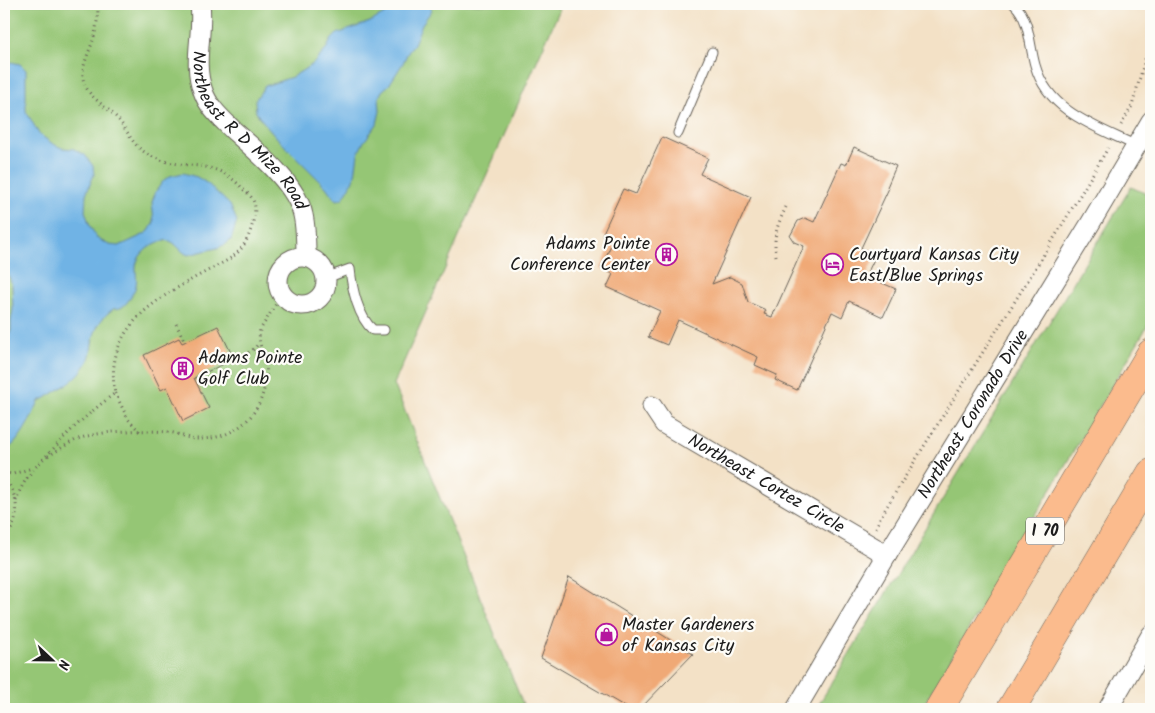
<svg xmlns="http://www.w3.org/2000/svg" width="1155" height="713" viewBox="0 0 1155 713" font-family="Kalam,sans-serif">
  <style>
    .green { fill: #95c675; stroke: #587148 }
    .water { fill: #70b3e5; stroke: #466880 }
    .building { fill: #f0a976 }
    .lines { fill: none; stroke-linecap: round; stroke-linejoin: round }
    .lane-casing { stroke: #676158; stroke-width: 11 }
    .street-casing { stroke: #676158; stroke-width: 21 }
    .highway-casing { stroke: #676158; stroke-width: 29 }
    .path { stroke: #676158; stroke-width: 3; stroke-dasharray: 1 4; stroke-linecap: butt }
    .lane { stroke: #fff; stroke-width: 9 }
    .street { stroke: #fff; stroke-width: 19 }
    .highway { stroke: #fbbb8d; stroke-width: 28 }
    .labels { text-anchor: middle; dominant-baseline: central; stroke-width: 4.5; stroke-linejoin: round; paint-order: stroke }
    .shield { fill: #fdfcf7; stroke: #605f5e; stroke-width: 1 }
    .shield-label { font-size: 16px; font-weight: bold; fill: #1c1c1c }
    .street-label { font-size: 18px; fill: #1c1c1c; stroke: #fdfcf7 }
    .poi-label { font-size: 18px; fill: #1c1c1c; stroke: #fdfcf7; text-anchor: start }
  </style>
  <rect width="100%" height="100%" fill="#fdfcf7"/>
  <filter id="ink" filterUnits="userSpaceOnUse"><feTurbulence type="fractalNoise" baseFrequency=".02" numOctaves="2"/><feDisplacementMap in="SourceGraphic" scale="10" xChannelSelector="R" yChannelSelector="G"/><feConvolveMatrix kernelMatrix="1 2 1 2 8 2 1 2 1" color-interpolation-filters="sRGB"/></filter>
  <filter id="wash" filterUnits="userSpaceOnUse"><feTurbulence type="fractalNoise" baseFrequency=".0096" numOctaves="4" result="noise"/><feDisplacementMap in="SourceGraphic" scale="20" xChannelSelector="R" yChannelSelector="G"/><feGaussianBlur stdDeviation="1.12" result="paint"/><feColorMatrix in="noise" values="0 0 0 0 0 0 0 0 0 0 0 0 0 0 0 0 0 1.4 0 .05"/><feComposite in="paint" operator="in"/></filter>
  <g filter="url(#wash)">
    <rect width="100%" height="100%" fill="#f3e1c6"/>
    <g class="green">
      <polygon points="4,4 546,4 560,9 394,384 525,709 4,709"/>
      <polygon points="1131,187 1151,196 1151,320 921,709 816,709"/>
    </g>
    <g class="water">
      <polygon points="394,4 428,4 432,10 422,24 414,44 409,50 403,63 389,85 382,91 379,97 380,111 377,124 363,143 358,154 355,175 350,187 343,198 338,200 334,198 326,187 279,140 260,118 256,112 255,100 265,86 292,77 313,64 325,51 331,40 337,34 370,22 386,13"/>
      <path d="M11,62L20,64L26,70V111L39,134L53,144L62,148L74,149L85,155L93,166L94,175L86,194L85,211L90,226L97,238L109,245L119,246L143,235L149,231L154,222L152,202L156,191L164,180L170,176L183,173L197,177L208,184L230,205L237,221L231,240L226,244L217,248L188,255C178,251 175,238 163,241C151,243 135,256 136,269C136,277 138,283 134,291C131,297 126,306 120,308C115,310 116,307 112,310C105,315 99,322 96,330C89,345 94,356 83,369C75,381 56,391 44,399L39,401C33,415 18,446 4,451V344L11,331V321L13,309L12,285L7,271L4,268V68Z"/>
    </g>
    <g id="blocks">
      <g class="building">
        <polygon points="662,137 708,158 700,174 751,197 712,284 730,277 742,283 748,302 766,310 764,314 772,317 804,246 794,242 790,236 798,221 805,218 814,222 841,163 846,165 854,147 896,166 887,187 889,188 861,248 876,255 866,276 896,289 883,317 849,301 842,317 832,312 797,390 775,380 777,375 755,365 758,357 678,320 667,345 648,337 660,311 607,287 613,274 601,268 613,240 602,235 623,189 636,194"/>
        <polygon points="218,326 234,359 194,378 209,408 183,421 167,387 161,390 144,355 179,338 182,343"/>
        <polygon points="569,577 693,654 640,709 629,709 541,658"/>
      </g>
    </g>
  </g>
  <g filter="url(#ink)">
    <use href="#blocks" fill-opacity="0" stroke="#676158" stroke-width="1"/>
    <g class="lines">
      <defs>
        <g id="lane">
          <path d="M1014,4C1030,19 1029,44 1035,65C1048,112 1097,127 1137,146"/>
          <polyline points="678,133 712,52"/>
          <path d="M326,278L350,269C352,288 358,317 373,330H384"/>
        </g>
        <g id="street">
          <path id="s1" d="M200,4C204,32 192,63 203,91C208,107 222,119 233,130C256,151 297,184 303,215C306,228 306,243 306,257"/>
          <circle cx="302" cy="281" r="24"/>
          <path id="s2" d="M652,406L664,424L887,555"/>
          <path id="s3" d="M796,709L887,555L1090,224L1151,121"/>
          <polyline points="1108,709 1151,635"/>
        </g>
        <g id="highway">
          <polyline points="939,709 1151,353"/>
          <polyline points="1011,709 1151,473"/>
        </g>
      </defs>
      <use href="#lane" class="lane-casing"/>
      <use href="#street" class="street-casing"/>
      <use href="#highway" class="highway-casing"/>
      <g class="path">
        <polyline points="1121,125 1132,106 1151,38"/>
        <path d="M776,256C773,235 777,226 786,207"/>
        <polyline points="176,324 185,342"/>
        <polyline points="240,358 254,349 259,343"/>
        <polyline points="115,393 128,419 140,432"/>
        <path d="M48,456C61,449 73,439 88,436C112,430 143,430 168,432C178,433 187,439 197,439C228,440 255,422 263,393C266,383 268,369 265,359C261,348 258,341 260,330L282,294"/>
        <polyline points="4,473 13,474 32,468"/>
        <path d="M4,477C19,497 22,519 4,539"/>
        <path d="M16,501C24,476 37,466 54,448C73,427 93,410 115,393C103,325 161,296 211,269C221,263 231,260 239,251C249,241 254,222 255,209C255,200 250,195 244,190C212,154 185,173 151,156C130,145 130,132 116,117C106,106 91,99 85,85C78,70 90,52 94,37C97,26 98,15 98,4"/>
        <path d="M876,528L880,518C955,394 1035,273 1108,148"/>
      </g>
      <use href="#lane" class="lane"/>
      <use href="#street" class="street"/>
      <use href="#highway" class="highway"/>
    </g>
  </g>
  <defs>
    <symbol id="building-ring" viewBox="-11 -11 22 22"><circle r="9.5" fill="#fdfcf7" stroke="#b5179e" stroke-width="1.5"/><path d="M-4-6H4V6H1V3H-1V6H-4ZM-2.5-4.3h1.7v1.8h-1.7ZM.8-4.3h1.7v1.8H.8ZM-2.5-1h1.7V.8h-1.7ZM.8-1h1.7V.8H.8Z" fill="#b5179e"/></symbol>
    <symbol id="hotel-ring" viewBox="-11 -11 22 22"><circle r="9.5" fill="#fdfcf7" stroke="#b5179e" stroke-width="1.5"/><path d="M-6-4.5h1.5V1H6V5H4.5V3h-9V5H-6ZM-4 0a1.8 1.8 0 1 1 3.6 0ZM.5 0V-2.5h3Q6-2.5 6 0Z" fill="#b5179e"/></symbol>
    <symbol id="shop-ring" viewBox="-11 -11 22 22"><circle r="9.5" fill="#fdfcf7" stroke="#b5179e" stroke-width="1.5"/><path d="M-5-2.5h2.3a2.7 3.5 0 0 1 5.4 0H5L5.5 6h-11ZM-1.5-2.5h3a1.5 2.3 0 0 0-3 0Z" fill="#b5179e"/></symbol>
  </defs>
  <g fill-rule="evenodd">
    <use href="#building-ring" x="654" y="242" width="25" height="25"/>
    <use href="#hotel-ring" x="820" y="252" width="25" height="25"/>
    <use href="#building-ring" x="170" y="356" width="25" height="25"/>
    <use href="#shop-ring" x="594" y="622" width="25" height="25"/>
  </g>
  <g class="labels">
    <rect class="shield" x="1026" y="517.5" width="38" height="27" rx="4"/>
    <g class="shield-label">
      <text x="1045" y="531">I 70</text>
    </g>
    <g class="street-label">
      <text stroke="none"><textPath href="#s1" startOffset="145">Northeast R D Mize Road</textPath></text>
      <text stroke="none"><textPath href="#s3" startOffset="344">Northeast Coronado Drive</textPath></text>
      <text stroke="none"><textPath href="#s2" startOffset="140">Northeast Cortez Circle</textPath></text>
    </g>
    <g class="poi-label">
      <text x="650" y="244" text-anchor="end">Adams Pointe<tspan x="650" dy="21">Conference Center</tspan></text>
      <text x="849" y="255">Courtyard Kansas City<tspan x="849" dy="21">East/Blue Springs</tspan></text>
      <text x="198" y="358">Adams Pointe<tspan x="198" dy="21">Golf Club</tspan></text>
      <text x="622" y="625">Master Gardeners<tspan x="622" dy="21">of Kansas City</tspan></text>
    </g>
  </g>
  <rect width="1155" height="713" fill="none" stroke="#fdfcf7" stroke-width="20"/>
  <g transform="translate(52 660) rotate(112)" stroke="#fdfcf7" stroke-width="4" paint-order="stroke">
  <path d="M0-4L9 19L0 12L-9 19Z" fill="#1c1c1c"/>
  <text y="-8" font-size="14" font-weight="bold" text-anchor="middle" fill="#1c1c1c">N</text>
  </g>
</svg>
